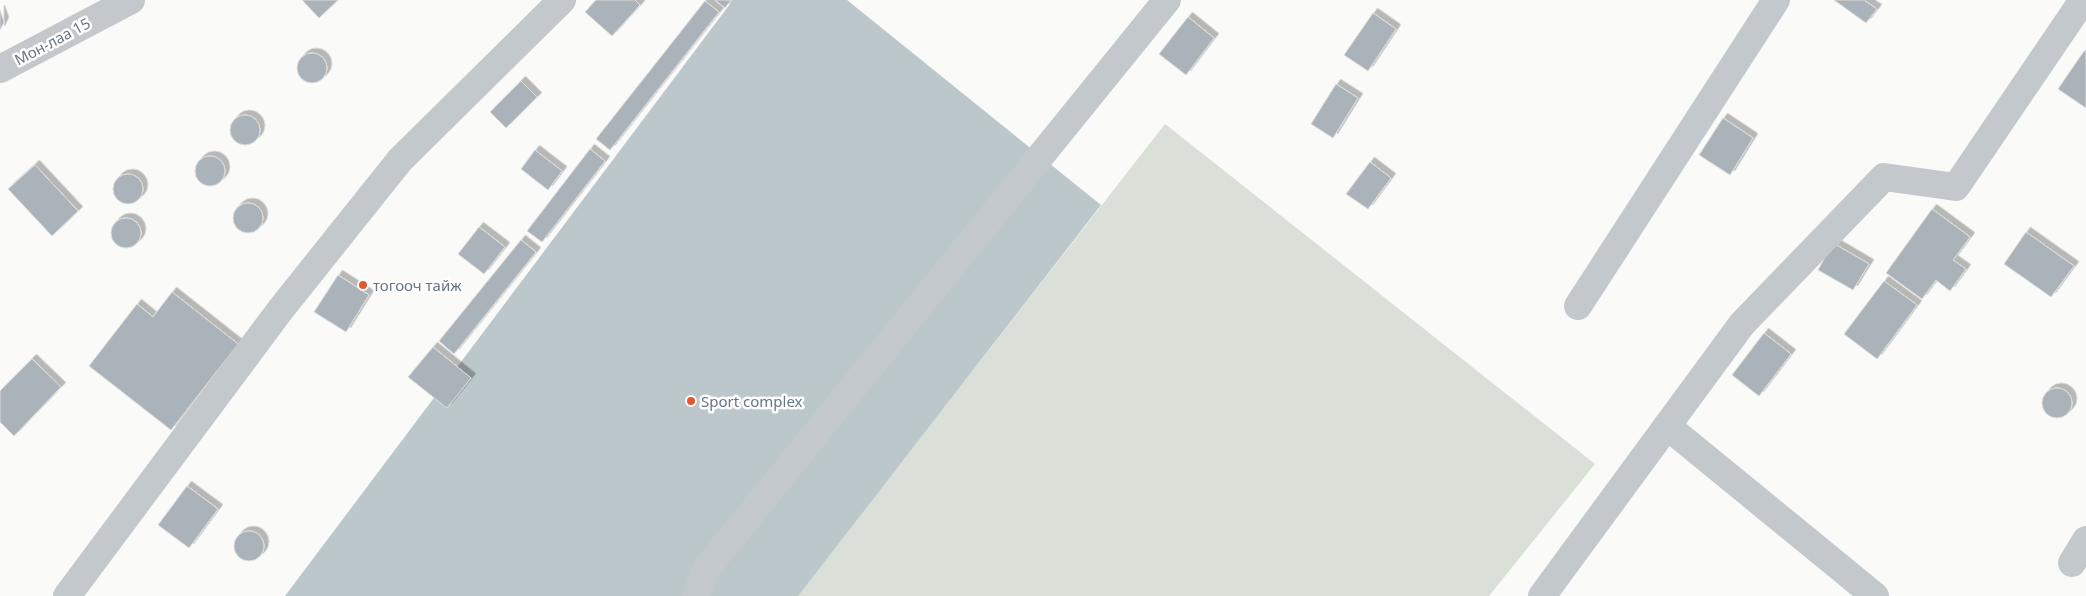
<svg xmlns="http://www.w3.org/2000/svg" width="2086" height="596" viewBox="0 0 2086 596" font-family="'Noto Sans',sans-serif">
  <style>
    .green { fill: #dadfd7 }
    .water { fill: #bbc7cb }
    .building { fill: #aab3b9; stroke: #dcdcda; filter: url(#shadow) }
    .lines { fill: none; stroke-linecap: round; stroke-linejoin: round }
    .street { stroke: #c3c8cc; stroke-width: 28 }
    .poi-dot { fill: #e4572e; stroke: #fff; stroke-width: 2 }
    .labels { text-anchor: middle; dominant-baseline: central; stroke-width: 5; stroke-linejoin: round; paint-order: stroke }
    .street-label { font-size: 15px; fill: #657683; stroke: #fff }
    .poi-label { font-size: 15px; fill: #657683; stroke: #fff; text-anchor: start }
  </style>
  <defs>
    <filter id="shadow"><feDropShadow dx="4.5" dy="-4.5" stdDeviation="0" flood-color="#0004"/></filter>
  </defs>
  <rect width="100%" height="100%" fill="#fafaf8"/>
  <polygon class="green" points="1165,124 1595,464 1489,596 797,596"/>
  <polygon class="water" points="733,0 847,0 1101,205 798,596 285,596"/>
  <g class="building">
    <polygon points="302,0 338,0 319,18"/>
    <polygon points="596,0 635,0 640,5 612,36 585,12"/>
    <polygon points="715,0 731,0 725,8"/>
    <polygon points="1834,0 1866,0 1865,1 1877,9 1866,23"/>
    <polygon points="705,1 719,12 610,150 596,139"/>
    <polygon points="0,10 4,22 0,30"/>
    <polygon points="1373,13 1396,29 1368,71 1344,55"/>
    <polygon points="1188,17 1214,38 1186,75 1159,54"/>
    <polygon points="2084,51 2086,53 2086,108 2058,89"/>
    <circle cx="312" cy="68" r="15"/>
    <polygon points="521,81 537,97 506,128 490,112"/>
    <polygon points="1336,84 1358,98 1333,138 1311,124"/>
    <circle cx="245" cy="130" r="15"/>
    <polygon points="1723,118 1753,138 1730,175 1699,155"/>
    <polygon points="590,149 605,161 542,242 527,231"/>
    <polygon points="535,150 562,171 548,190 521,169"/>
    <circle cx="210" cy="171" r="15"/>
    <polygon points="1370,162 1391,178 1368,209 1346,194"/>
    <polygon points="35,165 78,211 52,236 8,189"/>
    <circle cx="128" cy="189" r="15"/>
    <circle cx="248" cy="218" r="15"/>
    <polygon points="1932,209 1970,237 1953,260 1966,269 1950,291 1936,280 1922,299 1886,273"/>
    <circle cx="126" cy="233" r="15"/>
    <polygon points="479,227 505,247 484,274 458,254"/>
    <polygon points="2026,232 2074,266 2051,297 2004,264"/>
    <polygon points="521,240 536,252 454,354 439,341"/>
    <polygon points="1833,243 1869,264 1853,290 1818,270"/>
    <polygon points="338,275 369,295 346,332 314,312"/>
    <polygon points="1884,281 1917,305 1877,359 1844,334"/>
    <polygon points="172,292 238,344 171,430 89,366 137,304 153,317"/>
    <polygon points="1764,333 1791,354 1759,396 1732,375"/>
    <polygon points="433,347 471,378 447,408 408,377"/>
    <polygon points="32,359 61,387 14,436 0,422 0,391"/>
    <circle cx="2057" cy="403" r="15"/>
    <polygon points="187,486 218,509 189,548 158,525"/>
    <circle cx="249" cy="546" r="15"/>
  </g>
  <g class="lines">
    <g class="street">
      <polyline points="0,69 131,0"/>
      <polyline points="1578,306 1776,0"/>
      <polyline points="1667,426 1875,596"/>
      <polyline points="2072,563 2086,540"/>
      <polyline points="67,596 281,309 400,160 562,0"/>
      <polyline points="696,596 706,569 1167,0"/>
      <polyline points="1542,596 1742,324 1884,177 1956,187 2083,0"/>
    </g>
  </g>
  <g class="poi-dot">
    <circle cx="363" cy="285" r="5"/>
    <circle cx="691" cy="401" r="5"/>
  </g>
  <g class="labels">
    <g class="street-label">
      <text transform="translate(52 41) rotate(-28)">Мон-лаа 15</text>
    </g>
    <g class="poi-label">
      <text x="373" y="285">тогооч тайж</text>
      <text x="701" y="401">Sport complex</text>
    </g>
  </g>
</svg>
